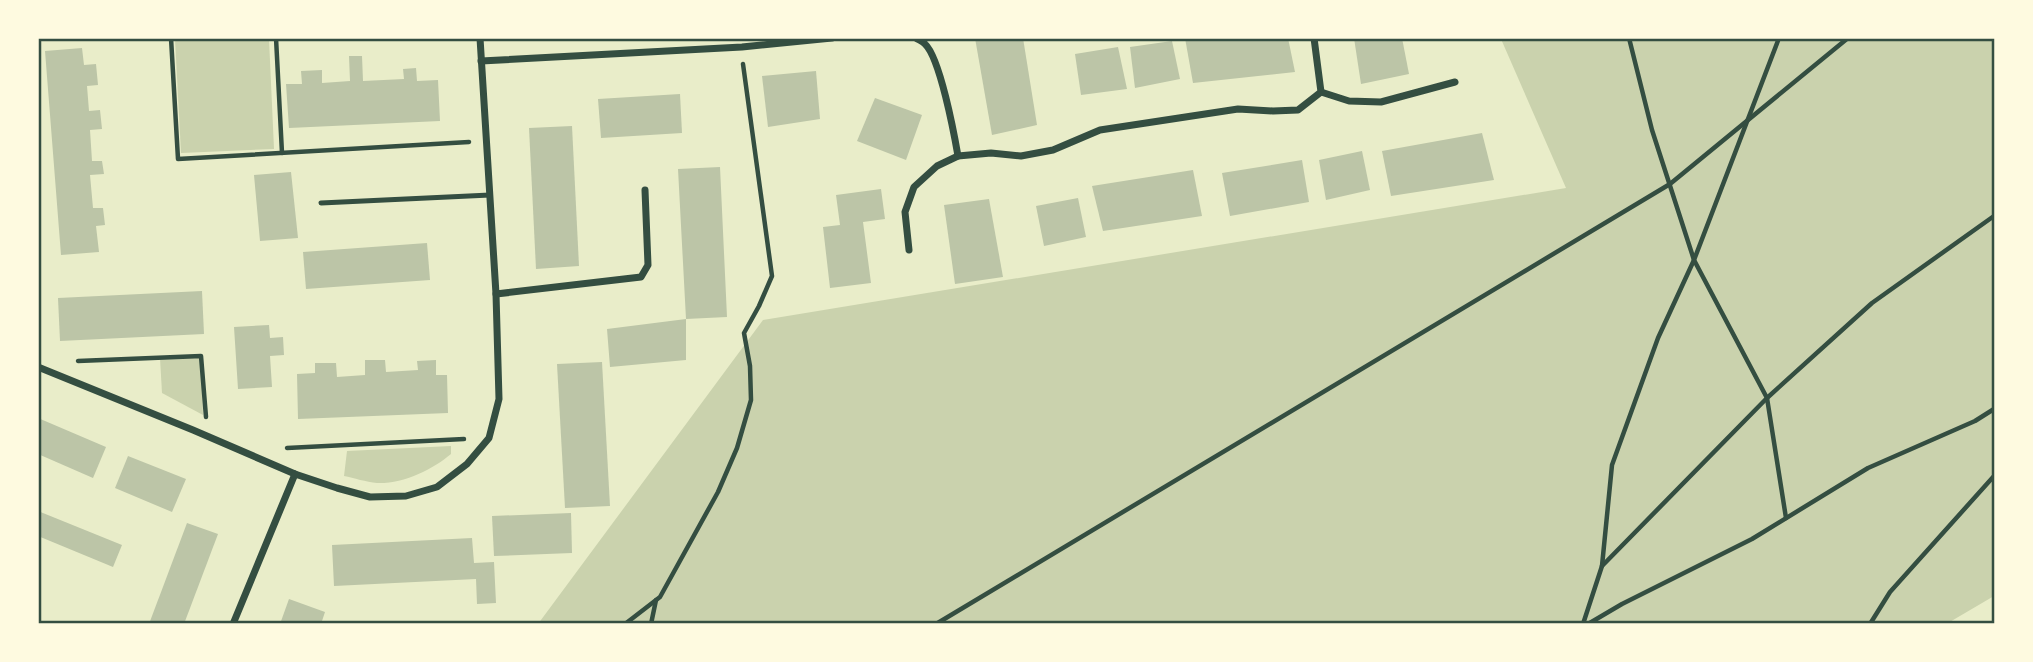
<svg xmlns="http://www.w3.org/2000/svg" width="2033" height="662" viewBox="0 0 2033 662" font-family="'Asap Condensed',sans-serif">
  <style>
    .green { fill: #cad2ad }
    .building { fill: #bcc5a7 }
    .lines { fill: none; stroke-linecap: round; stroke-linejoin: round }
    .path { stroke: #344e41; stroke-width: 4.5 }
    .service { stroke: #344e41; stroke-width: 5 }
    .minor { stroke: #344e41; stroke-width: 7 }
    .neatline { fill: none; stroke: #344e41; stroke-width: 2.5 }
  </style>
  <rect width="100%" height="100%" fill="#e9edc9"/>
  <g class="green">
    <polygon points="175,39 269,39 274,149 181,153"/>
    <polygon points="1501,39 1994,39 1994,596 1948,623 538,624 763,320 1566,188"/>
    <polygon points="201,356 203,415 162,393 160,358"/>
    <path d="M451,446V454C432,470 403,484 377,483C366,482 354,478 344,476L347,451Z"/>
  </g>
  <g class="building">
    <polygon points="975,38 1023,38 1037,125 992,135"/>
    <polygon points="1185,38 1288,38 1295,72 1193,83"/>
    <polygon points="1354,38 1402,38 1409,74 1361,84"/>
    <polygon points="1172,41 1180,79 1135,88 1130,47"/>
    <polygon points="1118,47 1127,89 1081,95 1075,54"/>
    <polygon points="82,48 84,65 96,64 98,85 87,86 89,111 100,110 102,129 90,130 92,161 102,161 104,174 90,175 93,208 103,208 105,225 96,226 99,252 61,255 45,51"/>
    <polygon points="349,56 362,56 363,81 404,79 403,69 416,68 417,81 438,80 440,121 289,128 286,84 302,84 301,71 322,70 322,83 350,81"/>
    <polygon points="816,71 820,119 768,127 762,76"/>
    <polygon points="680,94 682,133 601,138 598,99"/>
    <polygon points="875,98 922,115 906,160 857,141"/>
    <polygon points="572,126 579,266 536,269 529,128"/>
    <polygon points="1482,133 1494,180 1391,196 1382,151"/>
    <polygon points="1362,151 1370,190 1326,200 1319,160"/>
    <polygon points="1302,160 1309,202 1230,216 1222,173"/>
    <polygon points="720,167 727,317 686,319 686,360 610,367 607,329 686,319 678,169"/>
    <polygon points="1193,170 1202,216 1103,231 1092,186"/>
    <polygon points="291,172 298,238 260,241 254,175"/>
    <polygon points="881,189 885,219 863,222 871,283 830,288 823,227 840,225 836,195"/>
    <polygon points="1078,198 1086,237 1044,246 1036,206"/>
    <polygon points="989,199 1003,277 955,284 944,205"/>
    <polygon points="427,243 430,280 306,289 303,252"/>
    <polygon points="202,291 204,334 60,341 58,298"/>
    <polygon points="269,325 270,338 283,337 284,355 270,356 272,387 238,389 234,327"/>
    <polygon points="365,360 385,360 386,372 418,370 417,361 436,360 436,375 447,375 448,413 298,419 297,374 315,373 315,363 336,363 337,377 365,375"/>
    <polygon points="602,362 610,506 565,508 557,364"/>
    <polygon points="38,418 106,447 93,478 38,454"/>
    <polygon points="128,456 186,479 172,512 115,488"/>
    <polygon points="38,511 122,545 113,567 38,536"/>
    <polygon points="571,513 572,553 494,556 492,516"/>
    <polygon points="187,523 218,534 184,624 149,624"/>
    <polygon points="472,538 474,563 494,562 496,603 477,604 476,579 334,586 332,545"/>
    <polygon points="289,599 325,612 321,624 280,624"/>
  </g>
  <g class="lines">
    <g class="path">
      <polyline points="171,38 178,159 469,142"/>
      <polyline points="276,38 282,153"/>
      <polyline points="1629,38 1652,130 1694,260 1767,398 1786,518"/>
      <polyline points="78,361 201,356 206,417"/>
      <polyline points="287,448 464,439"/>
      <polyline points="1602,566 1767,398 1872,303 1994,216"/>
      <polyline points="625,624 660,597 718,492 737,448 751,400 750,366 744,333 759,306 772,276 743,64"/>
      <polyline points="651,624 656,600"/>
      <polyline points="936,624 1670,184 1848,38"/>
      <polyline points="1583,624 1602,566 1612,465 1658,338 1694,260 1779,38"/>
      <polyline points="1588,624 1622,604 1752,539 1868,468 1975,421 1994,409"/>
      <polyline points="1870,624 1890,592 1994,476"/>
    </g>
    <polyline class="service" points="321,203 490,195"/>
    <g class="minor">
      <path d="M916,38C919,40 923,41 925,44C940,58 954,133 958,156"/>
      <polyline points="481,61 742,47 832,38"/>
      <polyline points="1321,92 1349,101 1381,102 1455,82"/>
      <polyline points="909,250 905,212 914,187 937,166 958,156 991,153 1021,156 1053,150 1100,130 1238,109 1273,111 1298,110 1321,92 1314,38"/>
      <polyline points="496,294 641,277 648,265 645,190"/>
      <polyline points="38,367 193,430 295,474 337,488 370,497 406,496 437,487 467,464 489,438 499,399 496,294 480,38"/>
      <polyline points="233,624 295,474"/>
    </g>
  </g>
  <rect width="2033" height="662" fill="none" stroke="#fefae0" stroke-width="80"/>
  <rect x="40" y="40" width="1953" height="582" class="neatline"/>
</svg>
